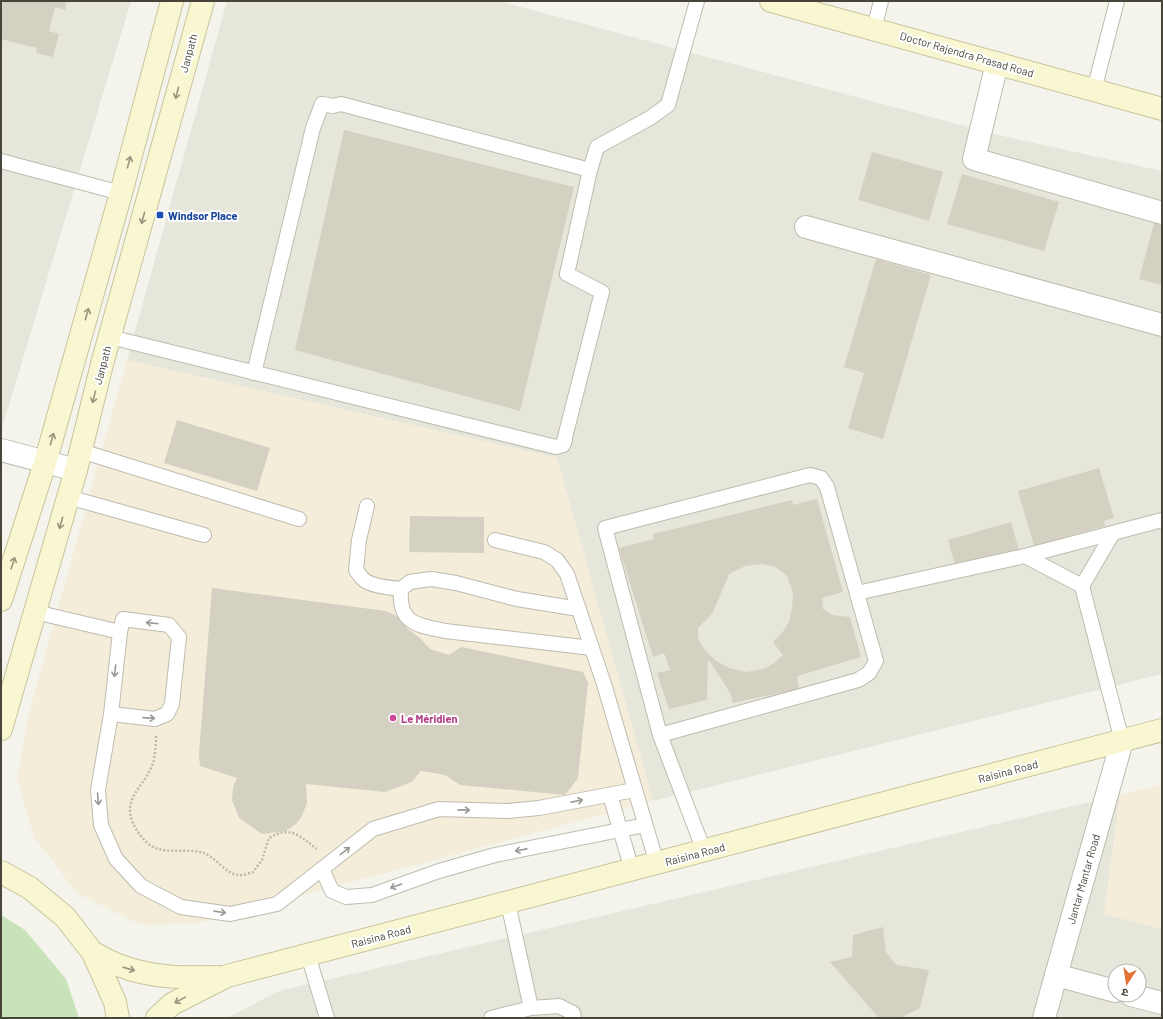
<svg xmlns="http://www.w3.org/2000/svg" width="1163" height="1019" viewBox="0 0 1163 1019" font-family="Barlow,'Noto Sans Devanagari',sans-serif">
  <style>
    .residential { fill: #e7e6da; fill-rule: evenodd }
    .commercial { fill: #f3edda }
    .green { fill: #c8e3b9 }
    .building { fill: #d4d1c2; fill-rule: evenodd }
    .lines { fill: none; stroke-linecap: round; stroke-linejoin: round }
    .service-casing { stroke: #bebcaf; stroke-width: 16 }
    .minor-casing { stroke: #bebcaf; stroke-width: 24 }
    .secondary-casing { stroke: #c8c59d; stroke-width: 24 }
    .path { stroke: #bfbaa2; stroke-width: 2.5; stroke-dasharray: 2 2; stroke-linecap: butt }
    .service { stroke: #fff; stroke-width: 14 }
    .minor { stroke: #fff; stroke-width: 22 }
    .secondary { stroke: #f9f7d1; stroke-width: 22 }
    .oneway { stroke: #97957e }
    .oneway2 { stroke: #9a9993 }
    .transit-dot { fill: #1a4fb4; stroke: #fff; stroke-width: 1.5 }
    .hotel-dot { fill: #d1479c; stroke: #fff; stroke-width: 1.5 }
    .labels { text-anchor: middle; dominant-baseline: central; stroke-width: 4; stroke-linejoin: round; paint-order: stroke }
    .street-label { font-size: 11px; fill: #47453a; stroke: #fff }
    .transit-label { font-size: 11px; font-weight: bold; fill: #164399; stroke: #fff; text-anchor: start }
    .hotel-label { font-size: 11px; font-weight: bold; fill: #b23c85; stroke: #fff; text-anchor: start }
  </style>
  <rect width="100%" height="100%" fill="#f4f3ec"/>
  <g class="residential">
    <polygon points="1,1 131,1 1,431"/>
    <polygon points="227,1 499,1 998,135 1162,171 1162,674 653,801 557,458 127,360"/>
    <path d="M1120,795L1104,914L1162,929V1018H227L279,991ZM1115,971H1139V995H1115Z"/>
  </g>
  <g class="commercial">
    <polygon points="127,360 557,458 653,801 195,924 141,925 77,893 34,837 17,778 29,713"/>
    <polygon points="1162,784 1162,929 1104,914 1120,795"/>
  </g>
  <polygon class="green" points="1,915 25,930 66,979 79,1018 1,1018"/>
  <g class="building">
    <polygon points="3,1 67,1 65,10 55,7 49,31 59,34 53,57 36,53 37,48 1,39 1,10"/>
    <polygon points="344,130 574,187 520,411 295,350"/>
    <polygon points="872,152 943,172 929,221 858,200"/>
    <polygon points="962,174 1059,202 1044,251 947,224"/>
    <polygon points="1155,220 1162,222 1162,285 1139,279"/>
    <polygon points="876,259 931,275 883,439 848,428 864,373 844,367"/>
    <polygon points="177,420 270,448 257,491 164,463"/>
    <polygon points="1099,468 1114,518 1104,521 1105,526 1034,546 1018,491"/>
    <path d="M817,499L843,592L822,598L823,609L832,615L850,617L861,657L797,676L799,689L732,703V697L724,683L708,659L707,700L669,709L657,673L670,670L664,653L653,657L619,548L654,539L653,534L792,500L793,505ZM763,564L776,567L787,576L793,592L792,608L789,622L782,633L773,642L783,655L774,663L764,669L746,672L729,668L716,661L705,650L698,639V628L712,614L722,591L729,574L745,566Z"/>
    <polygon points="410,516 484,517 484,553 409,552"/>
    <polygon points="1011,522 1019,550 956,568 948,540"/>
    <polygon points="212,588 386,611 407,621 406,628 420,638 430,649 449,655 461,647 583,672 588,683 578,778 565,795 460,785 445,775 421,771 412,782 385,792 306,784 307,803 301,818 296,824 286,831 262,834 239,818 232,800 233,787 237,778 200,766 199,754"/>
    <polygon points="883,927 886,952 896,965 929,970 920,1008 900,1018 879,1018 830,962 852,957 853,935"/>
  </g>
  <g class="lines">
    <defs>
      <g id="service">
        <polyline points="874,29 881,1"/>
        <polyline points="1094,90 1117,1"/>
        <polyline points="1,161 121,193"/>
        <polyline points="110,337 556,447 563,445 565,440"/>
        <polyline points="254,373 313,128 322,104 333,106 341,104 590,170"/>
        <polyline points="563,445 602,292 567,274 590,170 597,147 650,118 668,105 697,1"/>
        <polyline points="81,451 299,519"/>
        <polyline points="68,497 204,535"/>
        <path d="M367,506L359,540L356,570C358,573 361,577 364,580C372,586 390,588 401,589"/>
        <polyline points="495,540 544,552 557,560 567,574 604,684 657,864"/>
        <polyline points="1025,556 1082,586 1113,533"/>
        <polyline points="1082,586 1122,741"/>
        <polyline points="857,593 1025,556 1162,520"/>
        <path d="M579,609L517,599L456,583L431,579L410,582L401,589C398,624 417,625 445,631L592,648"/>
        <polyline points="35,612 120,632"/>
        <polyline points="111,714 155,719 167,714 172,704 179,637 169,625 123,619 120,632 111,714 98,790 101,825 116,859 141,886 181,907 230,914 277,904 373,829 439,809 507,811 539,808 634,790"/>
        <polyline points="660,735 858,680 869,673 876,661 827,487 821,478 810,475 605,528 660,735 704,851"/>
        <polyline points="610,795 632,870"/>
        <polyline points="322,869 332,891 346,897 372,895 439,871 495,855 645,825"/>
        <polyline points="508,903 531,1008"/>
        <polyline points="308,955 327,1018"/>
        <polyline points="491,1018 531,1008 559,1006 573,1013 574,1018"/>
      </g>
      <g id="minor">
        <polyline points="997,63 974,159 1162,213"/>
        <polyline points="806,227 1162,325"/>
        <polyline points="1,450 76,470"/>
        <polyline points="1056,975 1115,991"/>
        <polyline points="1131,995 1162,1003"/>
        <polyline points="1044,1018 1122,741"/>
      </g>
      <g id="secondary">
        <polyline points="771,1 1162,109"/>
        <polyline points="1,600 45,463 121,193 172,1"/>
        <polyline points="1,729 76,470 102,364 203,1"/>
        <polyline points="1,872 30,888 65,917 93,953 115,1002 118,1018"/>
        <path d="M93,953C102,957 111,963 121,966C152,978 185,978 218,977"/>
        <polyline points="157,1018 172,1004 227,976 1162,730"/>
      </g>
    </defs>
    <use href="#service" class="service-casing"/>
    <use href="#minor" class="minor-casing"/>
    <use href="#secondary" class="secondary-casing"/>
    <path class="path" d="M156,736C156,746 155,755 153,763C145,788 118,799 136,829C140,836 147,844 155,848C169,853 186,849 200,852C214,854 225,874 238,875C243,876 249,873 253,872L262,860L269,838C291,825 299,836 317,849"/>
    <use href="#service" class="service"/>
    <use href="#minor" class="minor"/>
    <use href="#secondary" class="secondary"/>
  </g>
  <defs><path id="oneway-shaft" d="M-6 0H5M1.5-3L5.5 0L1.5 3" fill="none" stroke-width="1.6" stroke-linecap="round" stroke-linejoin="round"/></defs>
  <g class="oneway">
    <use href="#oneway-shaft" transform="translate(177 93) rotate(105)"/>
    <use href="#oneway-shaft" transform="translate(129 162) rotate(-75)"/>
    <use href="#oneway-shaft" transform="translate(143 218) rotate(105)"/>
    <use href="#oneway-shaft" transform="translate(87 314) rotate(-74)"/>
    <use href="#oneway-shaft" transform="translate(94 397) rotate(104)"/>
    <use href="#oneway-shaft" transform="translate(52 439) rotate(-74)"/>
    <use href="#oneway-shaft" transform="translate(61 523) rotate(106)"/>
    <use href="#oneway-shaft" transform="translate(13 563) rotate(-72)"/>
    <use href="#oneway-shaft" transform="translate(129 969) rotate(16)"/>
    <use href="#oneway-shaft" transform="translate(180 1000) rotate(151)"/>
  </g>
  <g class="oneway2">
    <use href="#oneway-shaft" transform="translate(152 623) rotate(-173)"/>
    <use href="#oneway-shaft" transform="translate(115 671) rotate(97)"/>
    <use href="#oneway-shaft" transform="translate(149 718) rotate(4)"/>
    <use href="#oneway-shaft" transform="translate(98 799) rotate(85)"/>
    <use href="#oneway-shaft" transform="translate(577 801) rotate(-11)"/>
    <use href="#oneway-shaft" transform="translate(464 810) rotate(1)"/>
    <use href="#oneway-shaft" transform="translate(521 850) rotate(169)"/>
    <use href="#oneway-shaft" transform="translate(345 851) rotate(-38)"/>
    <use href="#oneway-shaft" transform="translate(396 886) rotate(160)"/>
    <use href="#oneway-shaft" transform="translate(220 912) rotate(8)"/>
  </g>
  <rect class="transit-dot" x="156" y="211" width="8" height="8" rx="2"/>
  <circle class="hotel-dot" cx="393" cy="718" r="4"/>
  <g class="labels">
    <g class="street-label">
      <text transform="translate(188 53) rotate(-75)">Janpath</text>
      <text transform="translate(967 54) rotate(16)">Doctor Rajendra Prasad Road</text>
      <text transform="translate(102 365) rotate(-75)">Janpath</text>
      <text transform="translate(1008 771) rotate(-15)">Raisina Road</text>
      <text transform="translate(695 854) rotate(-15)">Raisina Road</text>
      <text transform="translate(1083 879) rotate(-74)">Jantar Mantar Road</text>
      <text transform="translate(381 936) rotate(-15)">Raisina Road</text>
    </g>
    <g class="transit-label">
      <text x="168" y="215">Windsor Place</text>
    </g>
    <g class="hotel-label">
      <text x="401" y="718">Le Méridien</text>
    </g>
  </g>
  <rect width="1163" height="1019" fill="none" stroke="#47453a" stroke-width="4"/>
  <g transform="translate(1127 983) rotate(192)"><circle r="19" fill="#ffffff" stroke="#b5b5b0"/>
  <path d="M0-3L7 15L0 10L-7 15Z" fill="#e17335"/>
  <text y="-6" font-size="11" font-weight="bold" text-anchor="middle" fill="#47453a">उ</text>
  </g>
</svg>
